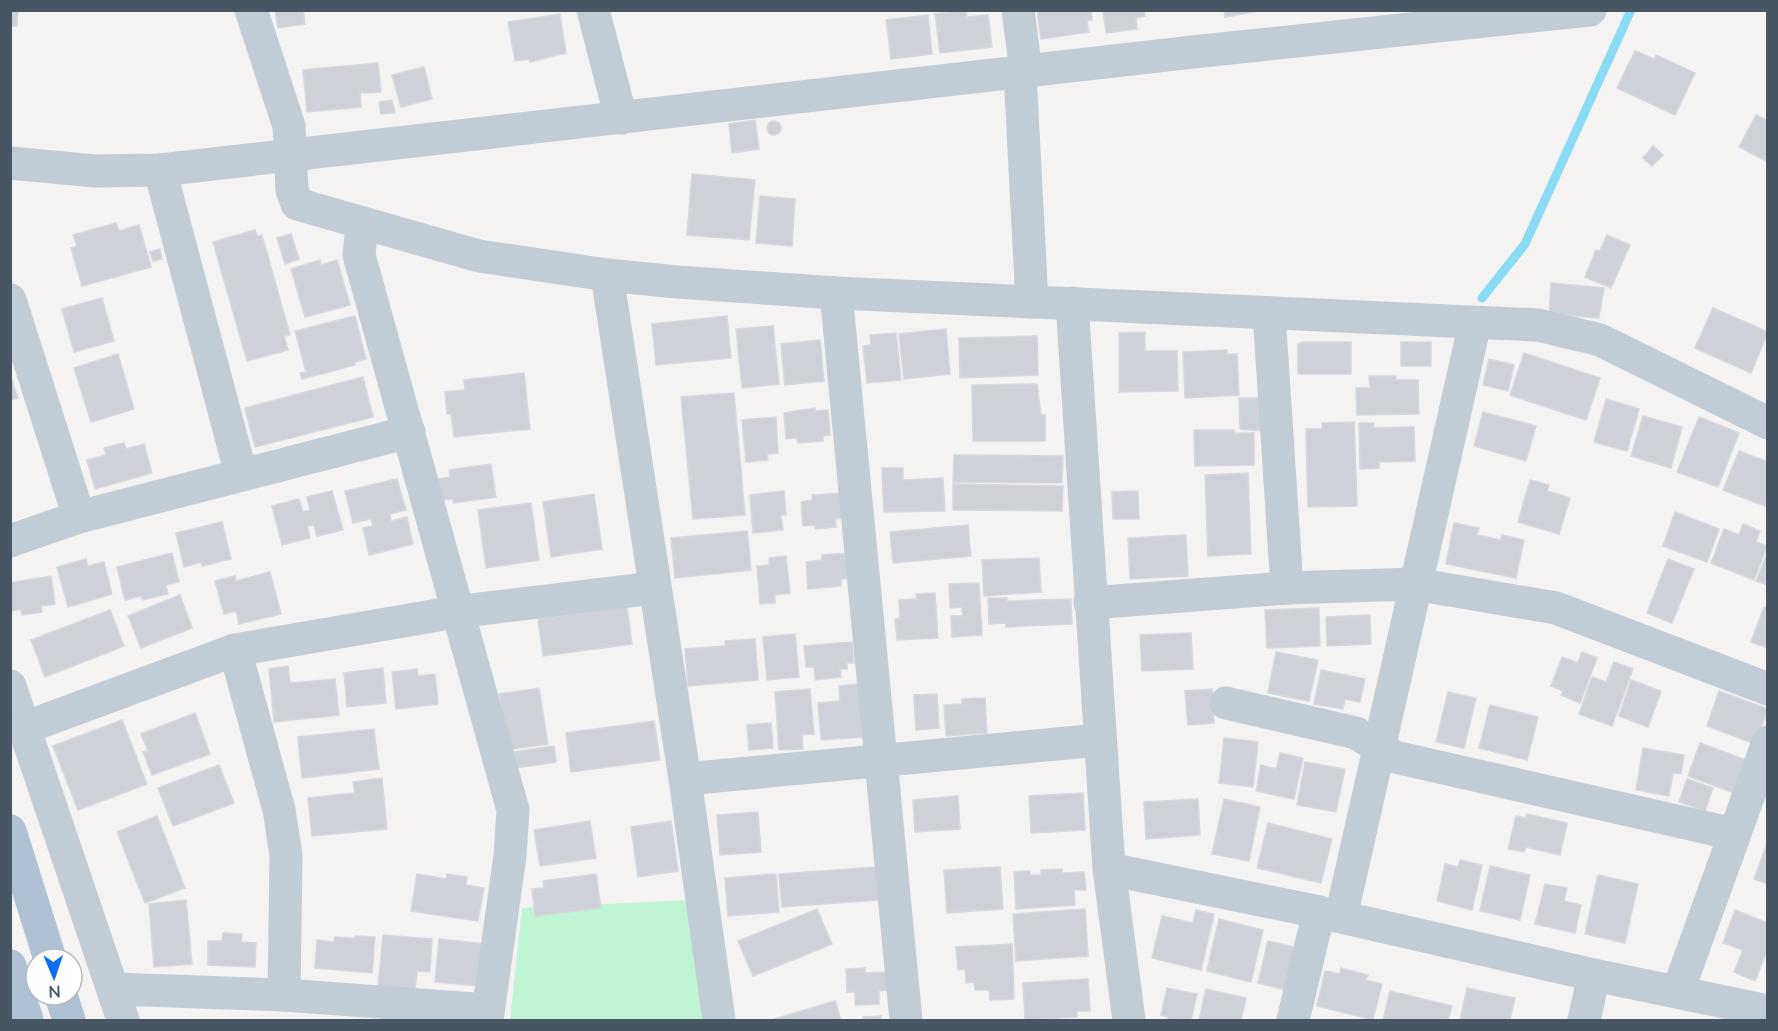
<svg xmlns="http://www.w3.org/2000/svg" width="1778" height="1031" viewBox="0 0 1778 1031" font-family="Lato,sans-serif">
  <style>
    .green { fill: #bff4d4 }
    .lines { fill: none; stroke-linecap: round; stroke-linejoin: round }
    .stream { stroke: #88dcf4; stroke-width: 9 }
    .building { fill: #ced1d8; stroke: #d6d8de; stroke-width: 1.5 }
    .minor { stroke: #c2ccd5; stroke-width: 33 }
    .major { stroke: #b0c1d3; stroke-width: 33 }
  </style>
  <rect width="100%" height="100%" fill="#f5f2f2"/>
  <polygon class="green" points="691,900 710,1020 510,1020 522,908"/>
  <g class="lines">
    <polyline class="stream" points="1482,298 1525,244 1631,10"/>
  </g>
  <g class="building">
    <polygon points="10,10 18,10 17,26 10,26"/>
    <polygon points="275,10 303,10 305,24 278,28"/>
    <polygon points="1037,10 1091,10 1092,20 1087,21 1089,32 1041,39"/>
    <polygon points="1103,10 1144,10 1145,16 1136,18 1137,29 1106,33"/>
    <polygon points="1224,10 1264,10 1225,17"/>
    <polygon points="966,11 967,17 988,15 992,47 940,53 935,14"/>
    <polygon points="560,14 566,53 530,62 529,59 515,61 508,22"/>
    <polygon points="928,15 932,54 891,59 886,20"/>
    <polygon points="1635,51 1654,59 1656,55 1695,73 1675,115 1617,88"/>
    <polygon points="378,63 381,92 360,93 361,107 307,112 303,70"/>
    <polygon points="424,67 432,99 401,107 392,75"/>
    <polygon points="392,100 395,113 381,114 379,102"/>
    <polygon points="1756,115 1768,121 1768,162 1739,147"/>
    <polygon points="755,120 759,149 732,153 729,124"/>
    <circle cx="774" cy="128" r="7"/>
    <polygon points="1653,146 1663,155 1652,166 1643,158"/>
    <polygon points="692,174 755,180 749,240 687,235"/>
    <polygon points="760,196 795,199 792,246 756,243"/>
    <polygon points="116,223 119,231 139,225 151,267 82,286 71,248 77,246 73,235"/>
    <polygon points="255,230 257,236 262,235 290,335 284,336 288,350 247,361 213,242"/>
    <polygon points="291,234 299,259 285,264 277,238"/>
    <polygon points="1607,235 1630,245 1611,288 1585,277 1596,250 1600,251"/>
    <polygon points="160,249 162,259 153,261 150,252"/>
    <polygon points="320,260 321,265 337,260 350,305 305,317 291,269"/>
    <polygon points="1551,283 1604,288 1599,318 1549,314"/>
    <polygon points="102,298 114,341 74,352 62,309"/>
    <polygon points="1713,308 1768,332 1751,373 1695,348"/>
    <polygon points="355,316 366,359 355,362 355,365 302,379 300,373 306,372 295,331"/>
    <polygon points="727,316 731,358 656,365 652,324"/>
    <polygon points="773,326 779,384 742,388 736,329"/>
    <polygon points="946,329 950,374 904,379 899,334"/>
    <polygon points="1145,332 1145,351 1177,351 1178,391 1119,392 1119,333"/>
    <polygon points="896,333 901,380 867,383 863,346 871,345 870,335"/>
    <polygon points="1037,336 1038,375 960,378 959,338"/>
    <polygon points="820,340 824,381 785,385 781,344"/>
    <polygon points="1303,342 1351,342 1351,374 1298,374 1298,344"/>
    <rect x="1401" y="342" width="30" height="24"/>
    <polygon points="1227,350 1227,354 1237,354 1239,395 1185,398 1183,352"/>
    <polygon points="1524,353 1600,378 1586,420 1510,395"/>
    <polygon points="118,354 134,409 91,422 74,368"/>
    <polygon points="1489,359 1514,365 1508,391 1483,385"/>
    <polygon points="524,373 530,429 454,437 451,414 447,414 445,392 465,390 464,380"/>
    <polygon points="10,375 18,398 10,400"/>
    <polygon points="1369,376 1396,376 1396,380 1418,380 1419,414 1357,415 1356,388 1370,388"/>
    <polygon points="363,377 373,417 255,447 245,408"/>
    <polygon points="1037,384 1041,415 1045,415 1045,441 973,441 972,385"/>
    <polygon points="734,393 745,515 693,519 681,397"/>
    <polygon points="1239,398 1261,398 1262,431 1240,429"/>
    <polygon points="1606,399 1639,409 1627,451 1594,442"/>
    <polygon points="815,408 816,411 828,410 830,435 823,436 823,441 798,443 797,438 786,439 784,413"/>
    <polygon points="1483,412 1536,426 1526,461 1474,446"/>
    <polygon points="1643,416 1682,427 1671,468 1631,456"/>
    <polygon points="776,417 778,453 767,454 768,460 746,462 742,420"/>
    <polygon points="1699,417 1739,433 1718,487 1677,472"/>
    <polygon points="1354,422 1357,506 1308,507 1306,429 1322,429 1322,423"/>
    <polygon points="1359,423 1374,423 1374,428 1414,427 1415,461 1379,462 1379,468 1360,469"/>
    <polygon points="1194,430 1234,430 1234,433 1254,433 1254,465 1195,466"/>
    <polygon points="124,443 126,449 144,444 152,473 95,489 87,460 106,455 104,448"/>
    <polygon points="1739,451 1768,462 1768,499 1765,506 1723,490"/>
    <polygon points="954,455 1063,456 1062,483 953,482"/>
    <polygon points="491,464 496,497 454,503 453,499 441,500 438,479 450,477 449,470"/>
    <polygon points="882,468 903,468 903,480 943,478 945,511 884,512"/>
    <polygon points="1248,473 1251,554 1208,556 1205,475"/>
    <polygon points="397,479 406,510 390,514 391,521 407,517 413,544 369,555 363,528 373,526 371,519 353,523 345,491"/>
    <polygon points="1530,480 1549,485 1547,491 1570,498 1559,534 1518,522"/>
    <polygon points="953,484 1063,486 1062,511 953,510"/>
    <polygon points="332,491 343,530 317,536 314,525 307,526 310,538 282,545 272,506 299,499 303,512 310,510 307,497"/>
    <polygon points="784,491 786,515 781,515 783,530 753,533 750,495"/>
    <polygon points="1138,491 1139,519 1113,519 1112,492"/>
    <polygon points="843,493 845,518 835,519 836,527 815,529 815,525 803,526 801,502 812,500 812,495"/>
    <polygon points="594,494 602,549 551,557 543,502"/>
    <polygon points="531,503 539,560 486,568 478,510"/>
    <polygon points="1675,512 1719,529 1707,562 1663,546"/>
    <polygon points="222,522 231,559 202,566 201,562 184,567 176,533"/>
    <polygon points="1454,523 1479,528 1477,535 1501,540 1502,535 1524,540 1516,578 1446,564"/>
    <polygon points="1743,524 1760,531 1756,542 1767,546 1754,580 1711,563 1724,529 1739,535"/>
    <polygon points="968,525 971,556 893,563 890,532"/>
    <polygon points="747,531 751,570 675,578 671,538"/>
    <polygon points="1186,535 1188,576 1130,579 1128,538"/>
    <polygon points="172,553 179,582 166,585 168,594 143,600 141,596 125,600 117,567"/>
    <polygon points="849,553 851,578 841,579 841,586 808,589 806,562 822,560 822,555"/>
    <polygon points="1767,554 1768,554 1768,585 1756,581"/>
    <polygon points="786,556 790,593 775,595 775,603 760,604 757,566 769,565 769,558"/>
    <polygon points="1039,558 1041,592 984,596 982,560"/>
    <polygon points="86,559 88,566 104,562 112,594 68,607 57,567"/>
    <polygon points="1668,559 1694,569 1672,623 1647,613"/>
    <polygon points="270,572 281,614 239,624 236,611 224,614 215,581 235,576 236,581"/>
    <polygon points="51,576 55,604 41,606 42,612 22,615 21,609 10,611 10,583"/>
    <polygon points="979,583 982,635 952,637 951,616 963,616 962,607 950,608 949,584"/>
    <polygon points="935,593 938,638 897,640 895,619 900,618 899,600 917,599 916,594"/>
    <polygon points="180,595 192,628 141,648 128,616"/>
    <polygon points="988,598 1007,598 1007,601 1071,599 1072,624 1006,627 1006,623 989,624"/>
    <polygon points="627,607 632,644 543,656 538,619"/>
    <polygon points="1764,607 1768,608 1768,648 1751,642"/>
    <polygon points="1319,608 1320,646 1267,648 1265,610"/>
    <polygon points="110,610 124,646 45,677 31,640"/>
    <polygon points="1370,615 1371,644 1327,646 1326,617"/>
    <polygon points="1191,633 1193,669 1142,671 1140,635"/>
    <polygon points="795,634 799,677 767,680 763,637"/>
    <polygon points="755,639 758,680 688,686 685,649 725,646 725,641"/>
    <polygon points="852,642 854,663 847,663 847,669 840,669 841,677 815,680 814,667 806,667 804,646"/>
    <polygon points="1276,652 1318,660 1309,701 1268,693"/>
    <polygon points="1582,652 1597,658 1580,703 1561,695 1563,691 1551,686 1562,657 1578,663"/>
    <polygon points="1614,662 1633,669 1612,726 1579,714 1592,677 1606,682"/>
    <polygon points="288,666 290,683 335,679 339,715 274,722 269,669"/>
    <polygon points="383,668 386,703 347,707 344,673"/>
    <polygon points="417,669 418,676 435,674 438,704 396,709 392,672"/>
    <polygon points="1321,670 1365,679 1360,702 1345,699 1343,709 1314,704"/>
    <polygon points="1631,680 1661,691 1648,727 1619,716"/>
    <polygon points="858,684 863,737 821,740 818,703 840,701 839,686"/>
    <polygon points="539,688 548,744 507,750 499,694"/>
    <polygon points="810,689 814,734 802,735 803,749 779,750 775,692"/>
    <polygon points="1212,689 1214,723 1188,725 1185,691"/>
    <polygon points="1719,691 1768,709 1755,744 1707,726"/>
    <polygon points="1448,692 1476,698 1464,748 1436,742"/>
    <polygon points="937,694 939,728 916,730 914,695"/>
    <polygon points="985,698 987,733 946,736 944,705 962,704 962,699"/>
    <polygon points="1490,705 1538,717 1527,760 1479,748"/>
    <polygon points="195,713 210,754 152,775 143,752 148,751 141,734"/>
    <polygon points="122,720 147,784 78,810 53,746"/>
    <polygon points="654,721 660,760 571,772 566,733"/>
    <polygon points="771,723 773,748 749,750 747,725"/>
    <polygon points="374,729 379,769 302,778 298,737"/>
    <polygon points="1224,738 1258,742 1253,787 1219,783"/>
    <polygon points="1700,743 1749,761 1737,794 1688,776"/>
    <polygon points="554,746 556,762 516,768 514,752"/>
    <polygon points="1643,748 1684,755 1681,774 1673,773 1669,796 1636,790"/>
    <polygon points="1280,753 1303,758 1294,799 1256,791 1261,765 1276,769"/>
    <polygon points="1305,762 1345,769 1336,812 1297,805"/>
    <polygon points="219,765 234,803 173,826 158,788"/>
    <polygon points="382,778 387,829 312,836 308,798 355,793 353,782"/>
    <polygon points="1687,779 1713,788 1705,811 1679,802"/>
    <polygon points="1083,793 1085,830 1031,833 1029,796"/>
    <polygon points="958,796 960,829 915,832 913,800"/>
    <polygon points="1198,799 1200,835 1146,839 1144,802"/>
    <polygon points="1224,799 1260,807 1249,861 1212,854"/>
    <polygon points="758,812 761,852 720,855 717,815"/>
    <polygon points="1527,814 1567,823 1560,855 1526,847 1524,852 1508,849 1516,816 1526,818"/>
    <polygon points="157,816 185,888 145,903 117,832"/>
    <polygon points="590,821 596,858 540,866 534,830"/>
    <polygon points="671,821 678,871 638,877 631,827"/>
    <polygon points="1268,823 1332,839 1321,883 1257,868"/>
    <polygon points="1768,841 1768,884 1754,879"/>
    <polygon points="1460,860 1482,865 1472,910 1437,901 1445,864 1458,867"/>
    <polygon points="1490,866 1530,875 1520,920 1480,911"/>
    <polygon points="877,867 879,900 782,907 779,874"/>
    <polygon points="1000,867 1003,909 947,913 944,870"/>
    <polygon points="1062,869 1062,873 1084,872 1086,890 1074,890 1075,905 1016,909 1014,872 1030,871 1030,875 1041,875 1041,870"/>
    <polygon points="417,874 446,879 447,874 467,877 466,885 484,888 478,921 411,911"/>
    <polygon points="596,874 601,908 535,916 532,889 544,888 543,881"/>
    <polygon points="776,874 779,912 728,916 725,878"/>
    <polygon points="1598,875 1638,884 1625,943 1585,934"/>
    <polygon points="1545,884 1567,888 1564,901 1581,905 1575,933 1535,924"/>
    <polygon points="186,900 192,964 154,967 149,904"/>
    <polygon points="817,909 832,944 753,976 738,941"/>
    <polygon points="1085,909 1088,956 1016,961 1013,914"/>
    <polygon points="1196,910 1214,914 1201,970 1152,958 1162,916 1193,923"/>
    <polygon points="1735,910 1768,923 1768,948 1755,981 1734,972 1743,950 1723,943"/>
    <polygon points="1219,919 1263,930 1251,982 1207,971"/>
    <polygon points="223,933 242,934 241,942 256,943 255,967 208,965 208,941 222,941"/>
    <polygon points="383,935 432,939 430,972 417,971 415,990 378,987"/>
    <polygon points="355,936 375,937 372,973 315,968 317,940 334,942 335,937 355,938"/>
    <polygon points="439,939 485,944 480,986 435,982"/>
    <polygon points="1268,941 1305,949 1295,992 1258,983"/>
    <polygon points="1012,944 1014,999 990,1000 989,990 975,990 974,982 966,983 965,969 958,970 956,947"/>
    <polygon points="865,968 865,973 889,972 890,990 879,991 879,1004 855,1005 855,992 847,992 846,969"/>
    <polygon points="1341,968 1368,975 1366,980 1382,984 1373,1020 1317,1006 1325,971 1340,974"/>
    <polygon points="1088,979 1090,1011 1077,1011 1077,1017 1025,1020 1023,983"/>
    <polygon points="1167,988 1197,994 1191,1020 1167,1020 1168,1017 1161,1015"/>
    <polygon points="1467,988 1515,998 1510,1020 1460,1020"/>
    <polygon points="1206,989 1246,998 1241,1020 1199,1020"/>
    <polygon points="1390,991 1452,1006 1448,1020 1383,1020"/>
    <polygon points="835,1001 841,1020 771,1020"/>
    <polygon points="881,1016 881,1020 863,1020 863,1017"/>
  </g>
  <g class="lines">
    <g class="minor">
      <polyline points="251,10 289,126 292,190 297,204 479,256 607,275 677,282 836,293 1538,325 1600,340 1768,423"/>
      <polyline points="593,10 621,118"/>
      <polyline points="1018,10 1026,72"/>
      <polyline points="1020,73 1032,302"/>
      <polyline points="10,163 95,171 160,170 1193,52 1590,10"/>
      <polyline points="160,170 241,474"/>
      <polyline points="362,224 359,255 513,810 510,856 487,1020"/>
      <polyline points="607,275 685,779 719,1020"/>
      <polyline points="836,293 906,1020"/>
      <polyline points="10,300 79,517"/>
      <polyline points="1072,303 1109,869 1129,1020"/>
      <polyline points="1269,313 1287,588"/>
      <polyline points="10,541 79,517 409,432"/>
      <polyline points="1090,603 1287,588 1415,584 1556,608 1768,689"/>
      <polyline points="235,650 279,810 286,855 284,995"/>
      <polyline points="10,686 123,1020"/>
      <polyline points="1226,703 1356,733 1395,757 1734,834"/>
      <polyline points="24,728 235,650 456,612 654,588"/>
      <polyline points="685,779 1099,740"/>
      <polyline points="1109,869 1319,912 1594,975 1768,1011"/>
      <polyline points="1341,917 1475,323"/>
      <polyline points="114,989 284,995 488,1010"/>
      <polyline points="1678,991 1768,742"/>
      <polyline points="1293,1020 1319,912"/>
      <polyline points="1584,1020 1594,975"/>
    </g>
    <g class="major">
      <polyline points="10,831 50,959"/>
      <polyline points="10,966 27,1020"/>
      <polyline points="61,995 69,1020"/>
    </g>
  </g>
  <rect width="1778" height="1031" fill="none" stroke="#485562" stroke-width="24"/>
  <g transform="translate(54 977) rotate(178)"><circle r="28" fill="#ffffff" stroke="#b6bbc0" stroke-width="1.5"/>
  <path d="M0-4.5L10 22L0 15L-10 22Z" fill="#0a6ef6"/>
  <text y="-9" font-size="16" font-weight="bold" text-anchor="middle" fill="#485562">N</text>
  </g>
</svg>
